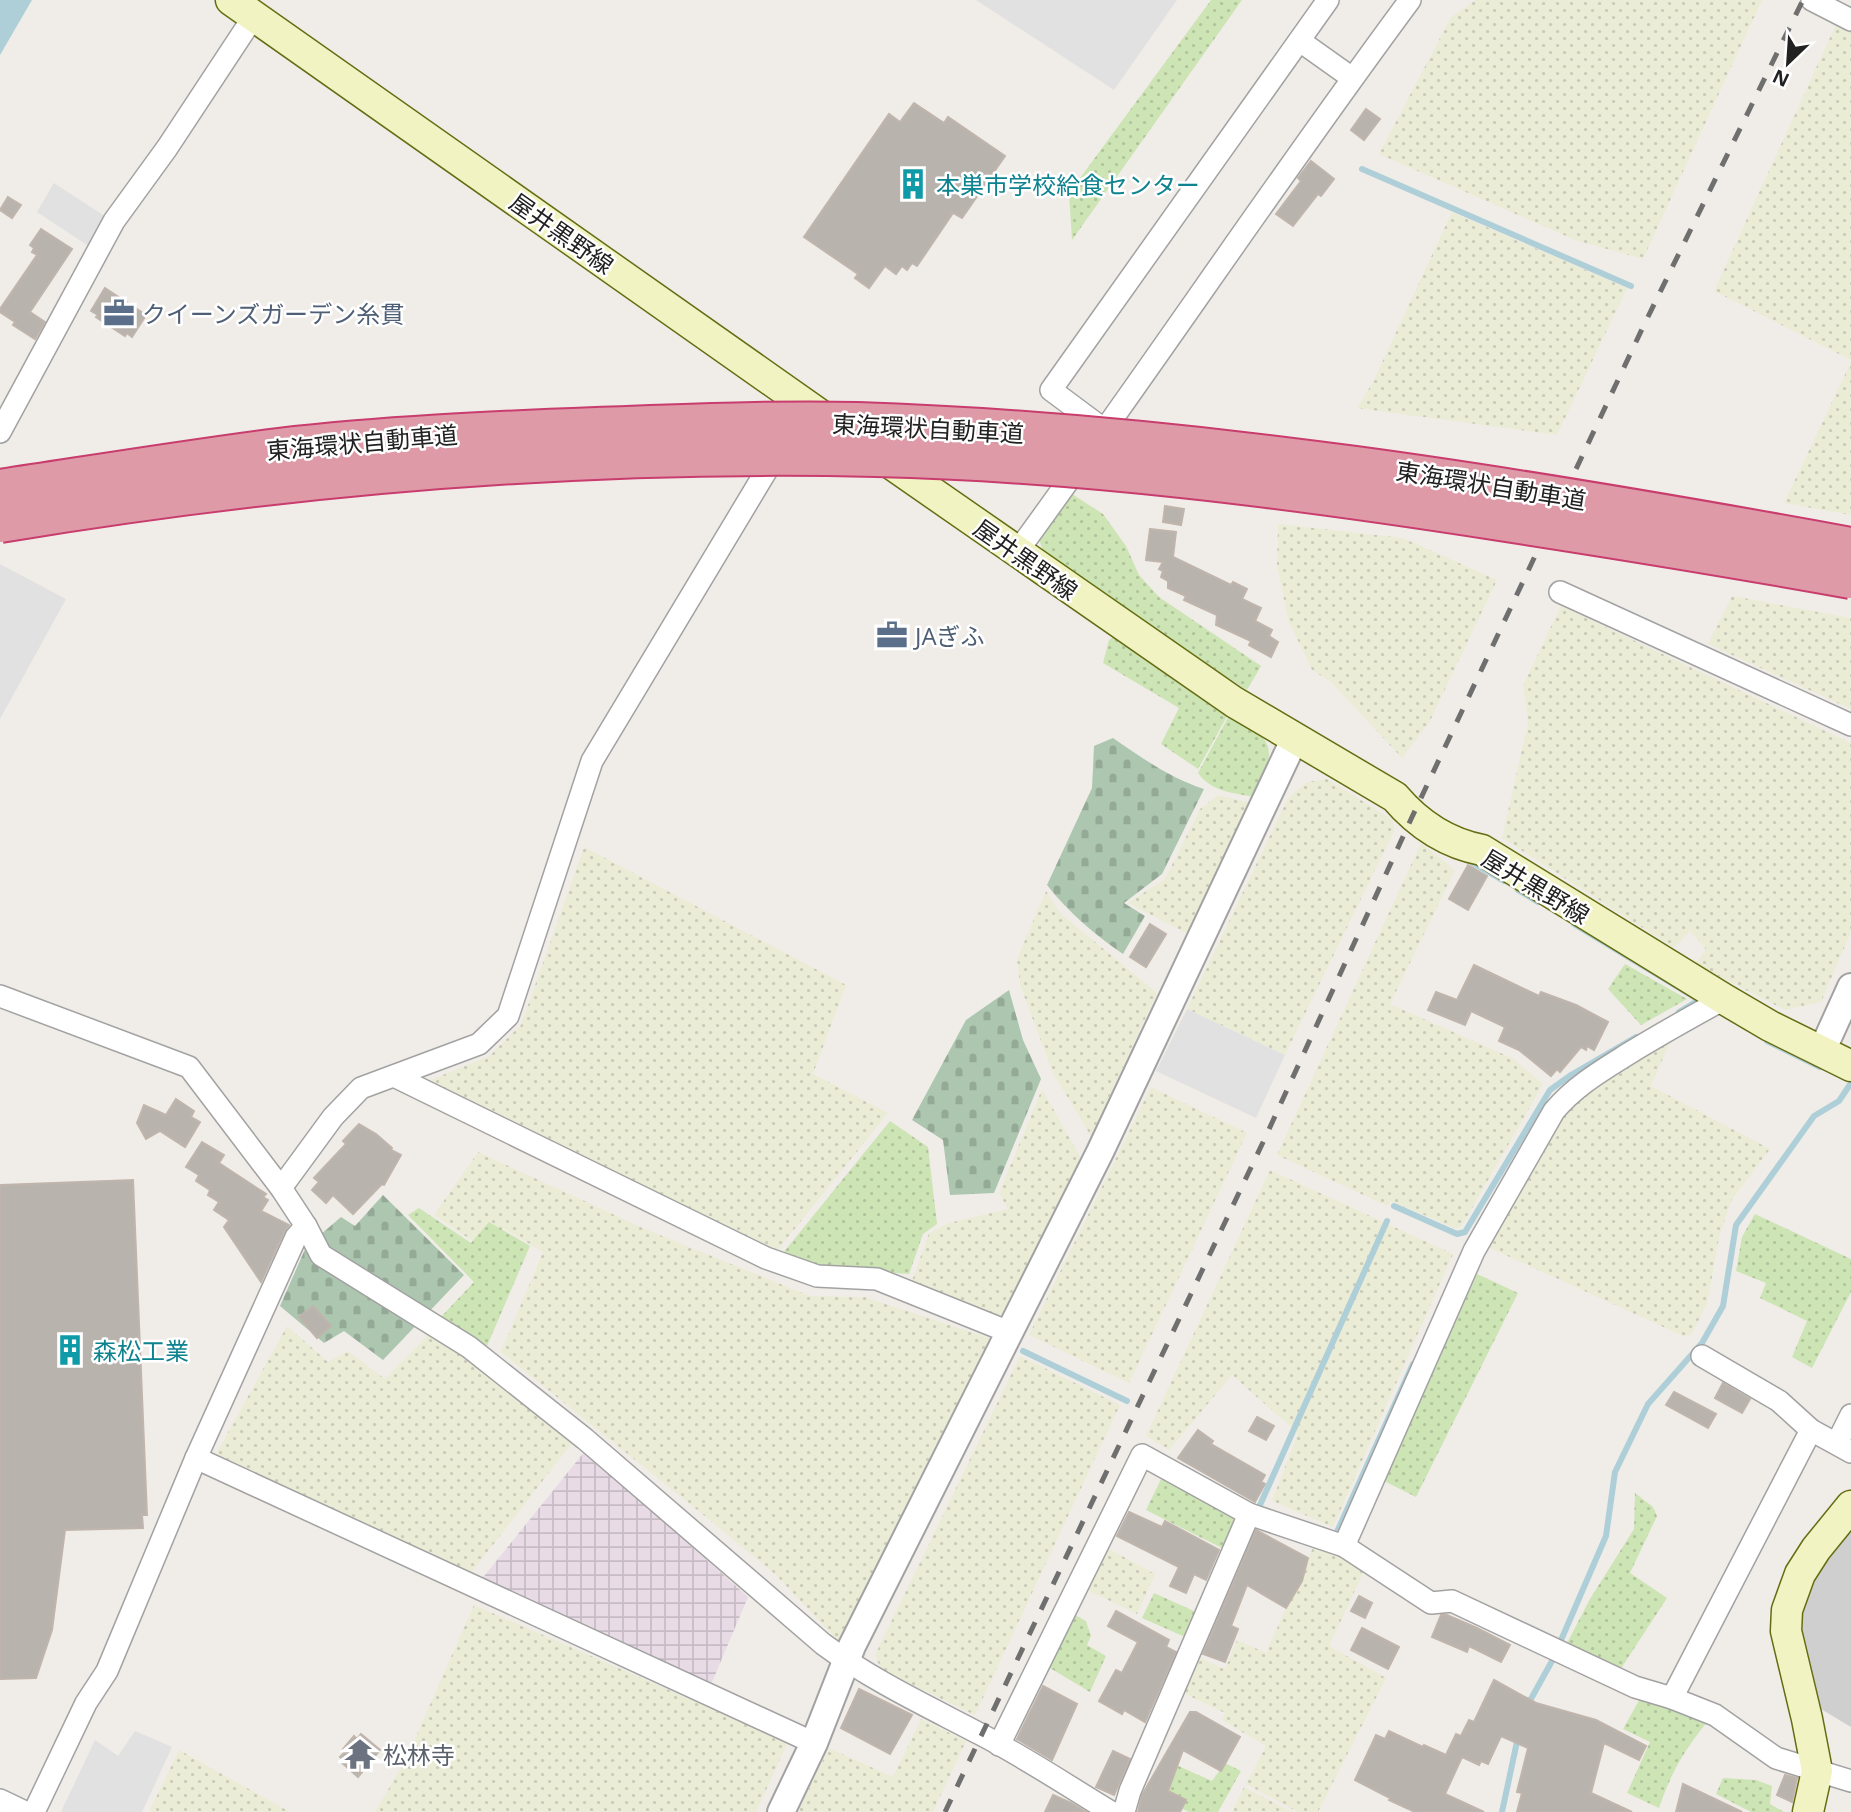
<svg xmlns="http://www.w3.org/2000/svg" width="1851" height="1812" viewBox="0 0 1851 1812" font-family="'Open Sans','Noto Sans JP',sans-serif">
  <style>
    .industrial { fill: url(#industrial-grid) }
    .religious { fill: #cfcfcf }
    .farmland { fill: url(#farmland-dots) }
    .grass { fill: url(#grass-dots) }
    .cemetery { fill: url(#cemetery-stones) }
    .parking { fill: #e1e1e1 }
    .water { fill: #aecfd8 }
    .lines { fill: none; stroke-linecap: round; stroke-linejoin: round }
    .stream { stroke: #aecfd8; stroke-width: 6 }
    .building { fill: #b9b3ae; stroke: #c0b5ac; stroke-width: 2 }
    .minor-casing { stroke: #a2a2a2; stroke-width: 24 }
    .tertiary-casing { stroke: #a2a2a2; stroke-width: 30 }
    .secondary-casing { stroke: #656d12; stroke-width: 33 }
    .minor { stroke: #fff; stroke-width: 21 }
    .tertiary { stroke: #fff; stroke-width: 26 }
    .secondary { stroke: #f1f3c3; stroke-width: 30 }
    .rail { stroke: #6f6f6f; stroke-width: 5; stroke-dasharray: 14 14; stroke-linecap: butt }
    .motorway-bridge-casing { stroke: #c83c6e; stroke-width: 42; stroke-linecap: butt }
    .motorway-bridge { stroke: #de9aa7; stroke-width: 38 }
    .labels { text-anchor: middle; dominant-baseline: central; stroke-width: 5; stroke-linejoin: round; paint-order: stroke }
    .culture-label { font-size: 24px; fill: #0d838f; stroke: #fff; text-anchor: start }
    .street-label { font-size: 24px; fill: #212121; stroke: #fff }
    .service-label { font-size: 24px; fill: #4e5e75; stroke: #fff; text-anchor: start }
    .worship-label { font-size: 24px; fill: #5b616d; stroke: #fff; text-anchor: start }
  </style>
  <defs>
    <pattern id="industrial-grid" width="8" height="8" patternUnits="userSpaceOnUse" patternTransform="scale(1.75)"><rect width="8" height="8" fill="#e8dbe6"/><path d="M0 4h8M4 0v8" fill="none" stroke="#c7bcc5"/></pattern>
    <pattern id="farmland-dots" width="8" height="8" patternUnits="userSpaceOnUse" patternTransform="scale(1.75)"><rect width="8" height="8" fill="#ebecd6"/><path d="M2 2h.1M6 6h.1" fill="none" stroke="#c9cab7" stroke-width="1.8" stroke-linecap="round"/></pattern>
    <pattern id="grass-dots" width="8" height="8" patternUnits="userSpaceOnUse" patternTransform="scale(1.75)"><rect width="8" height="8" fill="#cde4b5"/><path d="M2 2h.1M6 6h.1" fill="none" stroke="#b0c39b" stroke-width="1.8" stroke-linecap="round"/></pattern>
    <pattern id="cemetery-stones" width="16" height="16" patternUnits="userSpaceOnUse" patternTransform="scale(1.75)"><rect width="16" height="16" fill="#acc6b0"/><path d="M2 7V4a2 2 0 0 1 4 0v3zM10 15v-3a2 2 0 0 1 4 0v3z" fill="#94aa97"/></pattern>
  </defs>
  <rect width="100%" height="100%" fill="#f0ede8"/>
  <polygon class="industrial" points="585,1451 748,1597 710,1687 481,1580"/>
  <polygon class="religious" points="1844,1528 1851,1534 1851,1727 1816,1706 1798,1610 1807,1582"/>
  <g class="farmland">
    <polygon points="1476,0 1762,0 1643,259 1575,240 1379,154 1451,17"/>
    <polygon points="1839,18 1851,23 1851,360 1714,291"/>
    <polygon points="1452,212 1627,288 1557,435 1357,408 1373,382"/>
    <polygon points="1851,362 1851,515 1784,503"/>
    <polygon points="1278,524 1403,538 1497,580 1429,723 1402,758 1331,682 1312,670 1288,620 1277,564"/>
    <polygon points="1732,596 1851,618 1851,709 1708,644"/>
    <polygon points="1561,606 1851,743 1851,932 1821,1002 1785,1010 1695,964 1706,949 1690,931 1674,948 1502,838 1528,723 1523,685"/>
    <polygon points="1327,779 1393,820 1394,831 1285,1055 1187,1009 1288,798 1307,782"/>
    <polygon points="1218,795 1251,803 1190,935 1128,903 1165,879 1200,809"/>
    <polygon points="1421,843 1455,870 1390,1004 1514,1059 1543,1084 1463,1224 1457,1229 1391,1201 1387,1206 1277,1155"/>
    <polygon points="584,847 846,985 813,1074 888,1113 776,1252 426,1082 489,1056 521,1025"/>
    <polygon points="1046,891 1061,914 1157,993 1091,1136 1053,1073 1020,985 1017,959"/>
    <polygon points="1661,1041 1670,1042 1651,1086 1770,1149 1731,1201 1719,1238 1707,1304 1691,1335 1683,1336 1490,1248 1490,1239 1565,1107"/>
    <polygon points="1151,1087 1247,1133 1129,1383 1029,1335"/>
    <polygon points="1042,1089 1083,1162 1008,1320 912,1281 929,1233 949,1223 1008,1209 999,1193"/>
    <polygon points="478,1152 645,1229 810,1296 865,1297 992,1339 840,1643 776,1575 706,1517 501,1352 543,1252 503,1228 486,1250 434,1215"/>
    <polygon points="1270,1170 1453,1254 1333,1527 1272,1501 1298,1433 1232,1375 1169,1450 1146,1436"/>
    <polygon points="287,1326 328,1362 348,1351 385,1379 429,1334 474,1362 572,1443 468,1577 215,1456"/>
    <polygon points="1020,1356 1120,1405 975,1715 881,1670 875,1655"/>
    <polygon points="1316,1541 1365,1569 1329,1646 1386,1678 1318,1812 1298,1812 1246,1784 1266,1746 1222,1720 1225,1713 1181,1692 1200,1658 1225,1669 1237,1640 1266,1653"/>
    <polygon points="1104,1546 1155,1574 1137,1614 1083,1588"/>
    <polygon points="474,1605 788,1742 756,1812 375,1812 406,1759"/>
    <polygon points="921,1719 966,1741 933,1812 798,1812 829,1748 893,1777"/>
    <polygon points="179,1750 290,1812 149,1812"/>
    <polygon points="1244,1787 1292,1812 1232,1812"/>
  </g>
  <g class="grass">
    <polygon points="1211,0 1242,0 1072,240 1069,193"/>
    <polygon points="1072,494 1103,514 1126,546 1139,575 1159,597 1261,666 1247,690 1121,609 1045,557 1039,539"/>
    <polygon points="1115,636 1231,709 1198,769 1161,744 1179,708 1103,663 1109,640"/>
    <path d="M1232,710C1275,745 1278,745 1254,797C1233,793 1210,791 1198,773Z"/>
    <polygon points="1625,964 1687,999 1641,1025 1608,989"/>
    <polygon points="890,1121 928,1147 937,1224 923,1234 909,1274 819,1268 783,1253"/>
    <polygon points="419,1208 471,1243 489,1222 530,1246 487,1346 440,1318 474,1282 408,1215"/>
    <polygon points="1755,1214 1851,1259 1851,1292 1812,1368 1792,1357 1807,1321 1760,1298 1766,1283 1736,1271 1742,1237"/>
    <polygon points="1477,1274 1518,1293 1416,1497 1384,1481"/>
    <polygon points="1164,1473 1232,1512 1235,1526 1224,1549 1146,1510"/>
    <polygon points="1635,1493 1653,1507 1657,1516 1630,1573 1667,1598 1618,1673 1565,1647 1590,1599 1634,1529"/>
    <polygon points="1154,1593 1196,1612 1185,1637 1142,1618"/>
    <polygon points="1070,1612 1086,1621 1091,1636 1087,1645 1106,1656 1090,1692 1045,1665"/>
    <path d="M1642,1695L1708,1721C1684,1750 1671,1773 1659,1808L1627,1793L1650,1742L1623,1729Z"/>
    <polygon points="1225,1763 1241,1771 1218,1812 1189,1812 1162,1799 1174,1764 1212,1781"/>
    <polygon points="1723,1778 1756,1780 1772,1786 1770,1804 1784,1812 1751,1812 1716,1794"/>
  </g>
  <g class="cemetery">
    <path d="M1113,738C1142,758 1170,778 1204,789L1162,874L1124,903L1145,916L1123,954C1094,934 1069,913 1047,885L1092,788L1094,746Z"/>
    <polygon points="1009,990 1023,1040 1041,1079 994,1193 950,1195 943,1140 912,1120 966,1020"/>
    <polygon points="383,1195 464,1275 383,1360 344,1331 324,1343 280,1306 306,1247 341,1217 355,1226"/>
  </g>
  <g class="parking">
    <polygon points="976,0 1177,0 1114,90"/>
    <polygon points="54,183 106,217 90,247 37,212"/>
    <polygon points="0,564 66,599 0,719"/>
    <polygon points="1187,1009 1285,1055 1256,1118 1156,1071"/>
    <polygon points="135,1731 172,1747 142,1812 61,1812 95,1740 118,1756"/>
  </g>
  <polygon class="water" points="0,0 32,0 0,55"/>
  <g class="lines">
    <g class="stream">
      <polyline points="1362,169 1631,286"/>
      <polyline points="1471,862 1504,881"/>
      <polyline points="1518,890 1538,902"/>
      <polyline points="1574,924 1699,1000 1679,1012"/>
      <polyline points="1767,1041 1820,1067"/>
      <polyline points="1394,1206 1457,1234 1465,1232 1550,1090 1571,1075 1636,1037"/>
      <polyline points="1023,1351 1127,1401"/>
      <polyline points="1260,1505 1387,1221"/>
      <polyline points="1336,1534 1413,1364"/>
      <polyline points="1527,1706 1552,1661 1606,1536 1615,1472 1648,1404 1702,1343 1723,1306 1736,1225 1814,1116 1839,1101 1851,1083"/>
      <polyline points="1502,1812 1518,1737"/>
    </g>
  </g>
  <g class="building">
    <polygon points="914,103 944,123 948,117 1005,156 962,218 953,213 917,266 912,263 907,270 902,266 896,274 885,266 869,288 855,278 858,274 804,237 889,114 900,122"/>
    <polygon points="1366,109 1380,119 1364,140 1351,130"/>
    <polygon points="1311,161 1334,179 1321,196 1318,194 1293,226 1276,214 1301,181 1298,178"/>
    <polygon points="8,197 21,205 12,218 0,210"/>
    <polygon points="41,229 72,249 30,312 45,322 35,339 13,325 15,322 0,312 0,309 37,255 32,252 34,248 30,245"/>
    <polygon points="105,288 146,315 132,337 127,333 125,336 96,317 98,315 91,311"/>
    <polygon points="1165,506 1184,509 1181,525 1163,522"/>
    <polygon points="1150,529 1176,532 1173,557 1231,585 1233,582 1247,589 1242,599 1261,608 1255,621 1272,630 1269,636 1278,642 1271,657 1249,645 1251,641 1216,625 1217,615 1184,600 1186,596 1168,588 1168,581 1161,577 1163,571 1159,569 1163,562 1146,560"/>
    <polygon points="1468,865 1487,876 1468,910 1449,899"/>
    <polygon points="1150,924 1166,934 1146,967 1130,957"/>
    <polygon points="1474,965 1539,996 1541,992 1576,1005 1608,1022 1594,1050 1587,1046 1586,1050 1581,1047 1560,1072 1557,1069 1551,1076 1519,1050 1499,1041 1505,1027 1471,1011 1465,1025 1428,1010 1436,992 1457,1000"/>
    <polygon points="176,1099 194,1111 191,1117 200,1122 185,1147 160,1131 146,1139 137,1123 144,1105 166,1115"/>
    <polygon points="359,1124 376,1134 392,1148 391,1150 401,1155 384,1185 382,1184 353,1214 333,1195 326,1203 312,1190 319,1182 314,1178 346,1144 343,1141"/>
    <polygon points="202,1142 224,1155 219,1163 266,1194 263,1197 268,1200 261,1211 289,1225 284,1232 261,1282 224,1227 229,1220 214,1210 219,1202 208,1195 210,1190 196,1181 199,1175 186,1167"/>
    <polygon points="133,1180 147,1515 142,1515 143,1528 65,1530 52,1630 36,1678 0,1679 0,1185"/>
    <polygon points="313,1306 331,1326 317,1338 299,1317"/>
    <polygon points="1723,1383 1750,1399 1742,1413 1715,1398"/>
    <polygon points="1674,1392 1716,1414 1708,1428 1666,1405"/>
    <polygon points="1257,1417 1274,1426 1266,1440 1249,1431"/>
    <polygon points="1198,1430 1213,1441 1211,1444 1265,1475 1261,1482 1265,1484 1255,1502 1178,1458"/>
    <polygon points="1129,1512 1162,1527 1165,1521 1219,1550 1206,1580 1194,1574 1186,1593 1170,1586 1179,1567 1117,1536"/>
    <polygon points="1256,1530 1308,1558 1302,1581 1286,1608 1247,1585 1231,1626 1238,1629 1225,1662 1203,1654"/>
    <polygon points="1359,1596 1372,1603 1365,1618 1351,1611"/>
    <polygon points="1116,1611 1169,1640 1166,1647 1176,1652 1145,1722 1124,1710 1122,1714 1099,1701 1116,1670 1122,1673 1138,1642 1108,1626"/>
    <polygon points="1441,1615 1447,1615 1477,1628 1510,1645 1501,1662 1469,1646 1467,1652 1432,1637"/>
    <polygon points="1362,1628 1399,1647 1388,1669 1351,1650"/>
    <polygon points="1494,1680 1536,1703 1596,1720 1646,1746 1639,1760 1604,1743 1591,1793 1632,1812 1517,1812 1522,1793 1517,1792 1528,1748 1501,1736 1488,1764 1481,1761 1479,1765 1462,1757 1445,1794 1484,1812 1415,1812 1389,1800 1390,1798 1355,1780 1376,1735 1385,1739 1389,1731 1423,1747 1424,1745 1446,1755 1456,1734 1461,1736 1469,1720 1474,1722"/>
    <polygon points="1043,1686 1077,1704 1052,1760 1017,1739"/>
    <polygon points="859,1689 912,1715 890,1754 841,1728"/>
    <polygon points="1190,1712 1196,1712 1240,1737 1221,1771 1183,1750 1168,1791 1186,1800 1180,1812 1138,1812 1142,1795"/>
    <polygon points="361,1734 380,1750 358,1777 341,1762 343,1760 340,1757 346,1751 343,1749 354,1736 357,1739"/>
    <polygon points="1113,1751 1130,1759 1114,1795 1096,1787"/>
    <polygon points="1785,1775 1797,1778 1792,1802 1777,1795"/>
    <polygon points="1683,1784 1698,1791 1742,1812 1676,1812"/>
    <polygon points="1053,1795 1071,1803 1086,1812 1045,1812"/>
  </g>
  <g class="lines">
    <defs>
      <g id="minor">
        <polyline points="1812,0 1851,20"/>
        <polyline points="1300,41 1352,78"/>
        <polyline points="1106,431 1051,390 1328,0"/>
        <polyline points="0,432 114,221 167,148 254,16"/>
        <path d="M1017,552C1150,370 1275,182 1410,0"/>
        <polyline points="1560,592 1851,725"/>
        <path d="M0,996L189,1067L281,1188L306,1226L321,1255L469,1347L585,1439L823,1644C873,1681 927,1706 982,1735C1026,1758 1068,1786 1111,1812"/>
        <polyline points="394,1076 766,1258 817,1276 877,1279 1009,1332"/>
        <polyline points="281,1188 333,1117 361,1088 479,1044 508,1016 592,761 777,453"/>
        <polyline points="1702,1356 1779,1401 1811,1430 1851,1452"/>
        <polyline points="1837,1443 1851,1415"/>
        <polyline points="196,1458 814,1743"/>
        <path d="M1344,1546L1474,1251L1554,1111C1575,1086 1601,1071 1628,1054C1659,1035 1691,1017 1724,999"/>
        <polyline points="1672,1698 1811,1430"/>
        <polyline points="999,1745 1142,1455 1249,1514 1344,1546 1431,1603 1452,1601 1635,1687 1672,1698 1715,1715 1776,1758 1851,1781"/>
        <polyline points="0,1800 25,1812"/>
        <polyline points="34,1812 86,1703 107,1671 196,1458 296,1237 306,1226"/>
        <polyline points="1124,1812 1130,1791 1249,1514"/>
      </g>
      <g id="tertiary">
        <polyline points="1821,1053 1851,987"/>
        <polyline points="781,1812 814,1743 852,1646 1100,1152 1295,738"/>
      </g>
      <g id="secondary">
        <polyline points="231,0 836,426"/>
        <path d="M877,454L1234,702L1395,797C1418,824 1446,843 1482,850L1724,999L1770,1026L1851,1066"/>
        <polyline points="1808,1812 1817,1771 1807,1719 1786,1631 1787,1610 1800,1574 1816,1549 1851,1506"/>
      </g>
    </defs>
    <use href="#minor" class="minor-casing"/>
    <use href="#tertiary" class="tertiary-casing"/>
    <use href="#secondary" class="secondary-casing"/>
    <use href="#minor" class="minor"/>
    <use href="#tertiary" class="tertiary"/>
    <use href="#secondary" class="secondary"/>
    <polyline class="rail" points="945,1812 1265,1138 1412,817 1643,327 1803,0"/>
    <defs>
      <g id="motorway-bridge">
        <path d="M0,489C93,475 185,460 278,448C383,436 490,431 596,427C683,424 771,420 858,422C1192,433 1522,487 1851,547"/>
        <path d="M0,523C290,475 582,450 876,457C1085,462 1294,489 1500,521C1617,539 1734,558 1851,579"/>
      </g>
    </defs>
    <use href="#motorway-bridge" class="motorway-bridge-casing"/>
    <use href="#motorway-bridge" class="motorway-bridge"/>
  </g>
  <defs>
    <symbol id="building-bare" viewBox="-9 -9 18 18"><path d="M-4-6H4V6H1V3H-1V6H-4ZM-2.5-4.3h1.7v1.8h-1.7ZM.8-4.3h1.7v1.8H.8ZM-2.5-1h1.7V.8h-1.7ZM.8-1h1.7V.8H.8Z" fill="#0f9aa8" stroke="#fff" stroke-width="2.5" paint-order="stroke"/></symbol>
    <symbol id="office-bare" viewBox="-9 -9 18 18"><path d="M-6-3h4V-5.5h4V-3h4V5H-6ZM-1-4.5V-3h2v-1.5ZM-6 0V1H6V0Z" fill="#5c6f8a" stroke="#fff" stroke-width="2.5" paint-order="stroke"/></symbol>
    <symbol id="temple-bare" viewBox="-9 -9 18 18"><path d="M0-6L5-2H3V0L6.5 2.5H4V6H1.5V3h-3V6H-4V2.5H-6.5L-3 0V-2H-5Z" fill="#6b7280" stroke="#fff" stroke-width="2.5" paint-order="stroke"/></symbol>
  </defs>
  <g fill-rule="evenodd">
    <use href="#building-bare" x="891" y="162" width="44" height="44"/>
    <use href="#office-bare" x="97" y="291" width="44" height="44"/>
    <use href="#office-bare" x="870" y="613" width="44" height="44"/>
    <use href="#building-bare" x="48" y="1328" width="44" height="44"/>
    <use href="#temple-bare" x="338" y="1732" width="44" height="44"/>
  </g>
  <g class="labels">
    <g class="culture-label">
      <text x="936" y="184">本巣市学校給食センター</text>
      <text x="93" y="1350">森松工業</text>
    </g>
    <g class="street-label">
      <text transform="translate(562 233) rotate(35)">屋井黒野線</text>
      <text transform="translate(928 428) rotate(3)">東海環状自動車道</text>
      <text transform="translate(362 442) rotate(-5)">東海環状自動車道</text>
      <text transform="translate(1491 485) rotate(9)">東海環状自動車道</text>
      <text transform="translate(1026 559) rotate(35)">屋井黒野線</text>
      <text transform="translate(1536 886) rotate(31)">屋井黒野線</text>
    </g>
    <g class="service-label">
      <text x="142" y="313">クイーンズガーデン糸貫</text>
      <text x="915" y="635">JAぎふ</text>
    </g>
    <g class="worship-label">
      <text x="383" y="1754">松林寺</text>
    </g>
  </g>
  <g transform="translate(1788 63) rotate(205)" stroke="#ffffff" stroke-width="5" paint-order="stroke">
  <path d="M0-5L12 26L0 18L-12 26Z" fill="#212121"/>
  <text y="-10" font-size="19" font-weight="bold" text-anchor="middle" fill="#212121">N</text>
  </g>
</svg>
